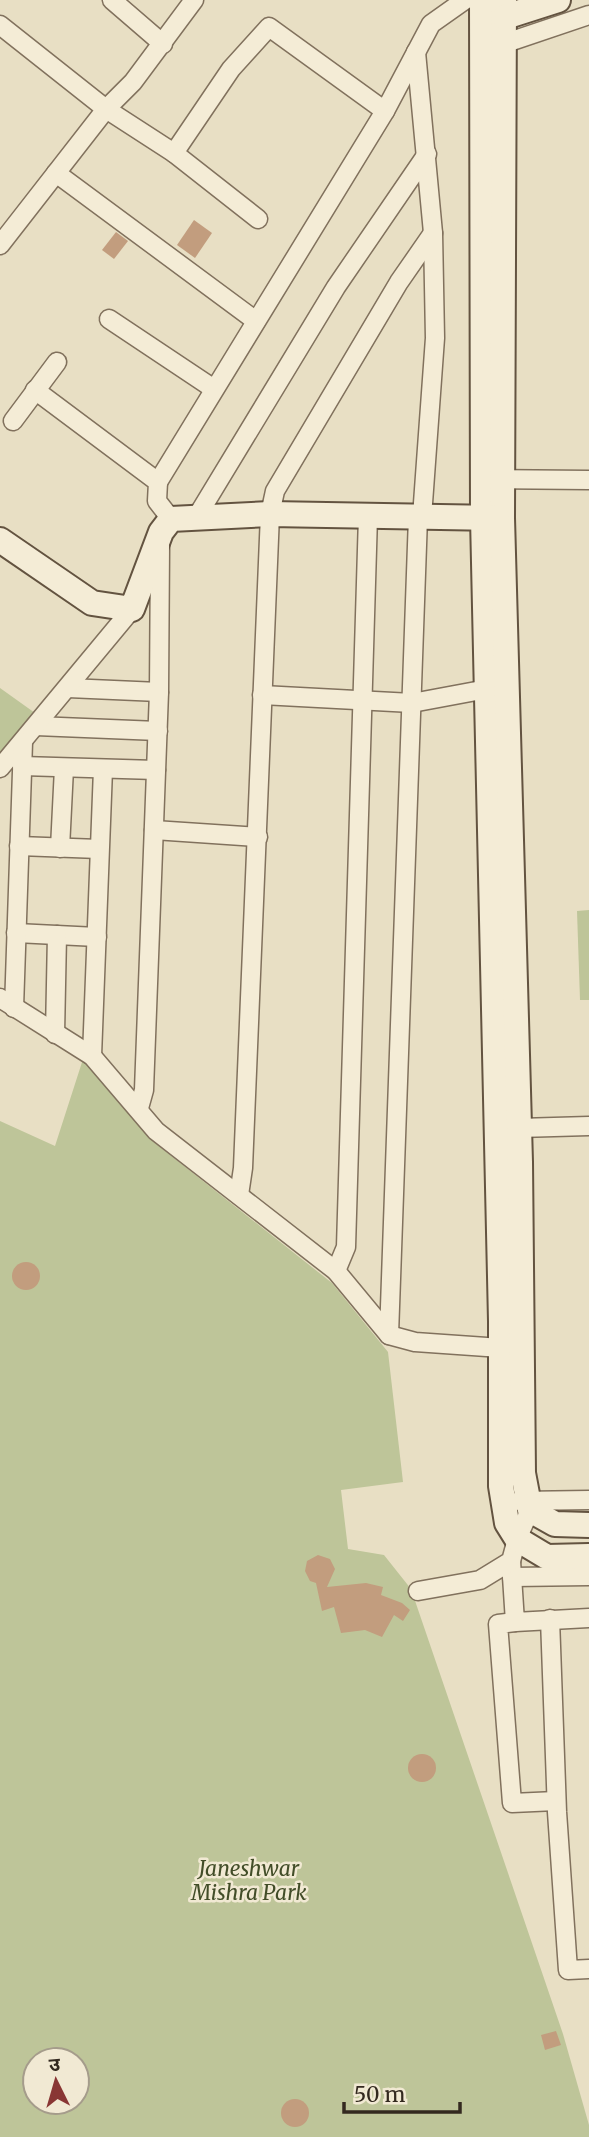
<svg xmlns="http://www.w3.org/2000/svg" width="589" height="2137" viewBox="0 0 589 2137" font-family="Merriweather,'Noto Sans Devanagari',serif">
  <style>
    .green { fill: #bec599; fill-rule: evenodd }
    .building { fill: #c29d7e }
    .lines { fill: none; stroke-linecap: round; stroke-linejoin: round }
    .street-casing { stroke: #81715d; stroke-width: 21 }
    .secondary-casing { stroke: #635340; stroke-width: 28 }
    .street { stroke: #f4ecd6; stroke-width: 18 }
    .secondary { stroke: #f4ecd6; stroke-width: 24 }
    .labels { text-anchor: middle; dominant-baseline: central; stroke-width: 5; stroke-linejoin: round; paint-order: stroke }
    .park-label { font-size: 21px; font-style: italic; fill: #424d28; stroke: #f1e9d3 }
  </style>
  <rect width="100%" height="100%" fill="#e8dfc4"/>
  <g class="green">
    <polygon points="0,688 35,713 0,756"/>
    <polygon points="589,910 589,1000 580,1000 577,911"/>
    <path d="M84,1056L155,1143L332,1283L388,1352L403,1482L341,1490L348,1549L384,1555L411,1589L563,2034L589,2125V2137H0V1121L55,1146ZM35,2060H77V2102H35Z"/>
  </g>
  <g class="building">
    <polygon points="194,220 212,233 195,258 177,245"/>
    <polygon points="116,232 128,241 114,259 102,250"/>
    <circle cx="26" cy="1276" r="14"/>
    <polygon points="318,1555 330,1559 335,1569 327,1587 366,1583 383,1587 381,1595 402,1603 410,1610 403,1621 394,1615 382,1637 365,1630 341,1633 334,1607 322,1611 316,1583 310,1581 305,1571 307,1561"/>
    <circle cx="422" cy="1768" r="14"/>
    <polygon points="556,2031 561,2045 545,2050 541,2035"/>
    <circle cx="295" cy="2113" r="14"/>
  </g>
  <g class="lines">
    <defs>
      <g id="street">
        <polyline points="112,0 163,44"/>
        <polyline points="0,25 106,109 174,153 258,219"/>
        <polyline points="506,43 589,15"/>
        <polyline points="416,52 433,233 435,338 422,517"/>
        <polyline points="174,153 231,69 269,27 385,111"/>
        <polyline points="56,173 256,321"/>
        <polyline points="0,245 106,109 133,82 194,0"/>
        <polyline points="109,319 214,389"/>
        <polyline points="35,390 158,482 157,501 171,519"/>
        <polyline points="13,421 57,362"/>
        <polyline points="491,479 589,480"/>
        <polyline points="158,482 385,111 431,24 465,0"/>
        <polyline points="196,518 336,287 427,154"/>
        <polyline points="68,688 159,692"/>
        <polyline points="262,695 412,703 487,689"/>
        <polyline points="36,726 158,731"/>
        <polyline points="22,766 156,770"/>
        <polyline points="0,768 132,609"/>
        <polyline points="154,830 258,837"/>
        <polyline points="19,846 99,849"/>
        <polyline points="60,848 64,768"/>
        <polyline points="16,933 97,937"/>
        <polyline points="0,998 92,1056 156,1131 336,1271 389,1335 415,1342 501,1348"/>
        <polyline points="14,1008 23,742"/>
        <polyline points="55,1034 57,935"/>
        <polyline points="92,1056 103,769"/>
        <polyline points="139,1108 144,1090 159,692 160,546"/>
        <polyline points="519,1128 589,1126"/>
        <polyline points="239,1195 243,1168 270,514 275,491 399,282 433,233"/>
        <polyline points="336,1271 346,1247 368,516"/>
        <polyline points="389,1335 418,517"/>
        <polyline points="519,1501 589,1500"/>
        <polyline points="511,1561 515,1622 589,1618"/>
        <polyline points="512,1577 589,1576"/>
        <polyline points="418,1591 480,1580 511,1561 517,1539 530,1510"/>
        <polyline points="550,1619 557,1812 568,1970 589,1969"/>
        <polyline points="515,1622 498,1624 512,1803 556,1801"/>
      </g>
      <g id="secondary">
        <polyline points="482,0 483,518 501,1321 501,1486 507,1523 517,1539 547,1557 589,1556"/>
        <polyline points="504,0 502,518 520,1162 523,1473 530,1510 555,1524 589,1525"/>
        <polyline points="505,17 558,0"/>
        <polyline points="0,540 92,603 132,609 161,532 171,519 270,514 497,518"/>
      </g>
    </defs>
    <use href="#street" class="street-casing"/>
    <use href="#secondary" class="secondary-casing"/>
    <use href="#street" class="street"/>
    <use href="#secondary" class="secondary"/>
  </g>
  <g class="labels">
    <g class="park-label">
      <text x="249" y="1868">Janeshwar<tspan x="249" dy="24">Mishra Park</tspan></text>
    </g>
  </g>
  <g transform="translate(56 2081) rotate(355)"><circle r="33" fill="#f1e9d3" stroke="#a59c8b" stroke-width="2"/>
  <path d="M0-5L12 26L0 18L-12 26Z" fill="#893634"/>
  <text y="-10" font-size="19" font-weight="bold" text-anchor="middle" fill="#33291f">उ</text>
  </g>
  <path d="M344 2102v10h116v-10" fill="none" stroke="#33291f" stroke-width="3.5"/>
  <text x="354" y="2102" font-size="21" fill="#33291f" stroke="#f1e9d3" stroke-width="5" paint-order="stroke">50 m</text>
</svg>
